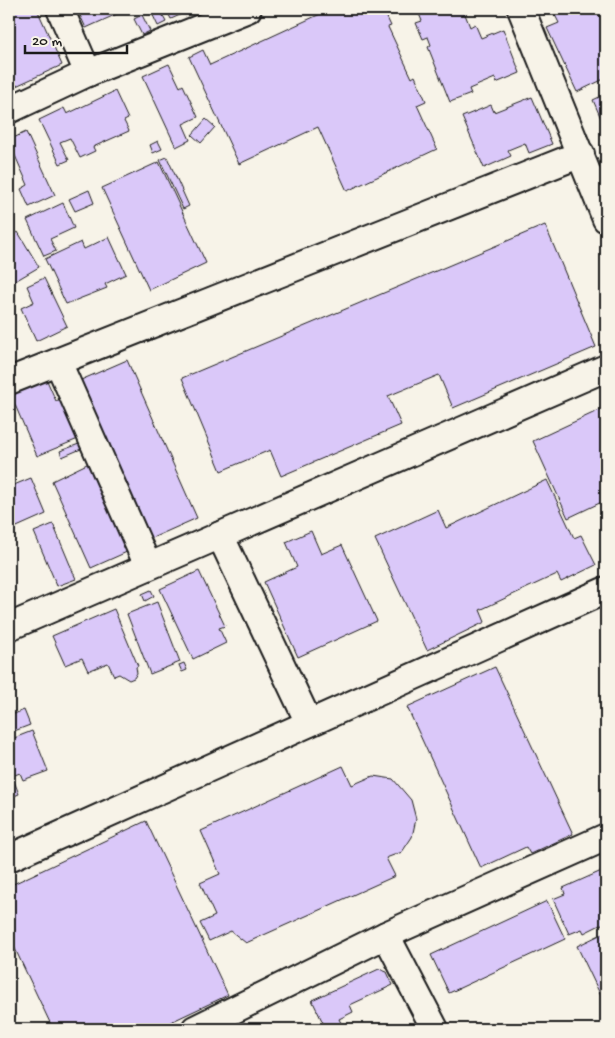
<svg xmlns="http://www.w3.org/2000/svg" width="615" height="1038" viewBox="0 0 615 1038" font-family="'Gochi Hand',sans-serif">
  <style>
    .building { fill: #dac8f9; stroke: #1c1c1c }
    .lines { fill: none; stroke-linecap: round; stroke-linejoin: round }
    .street-casing { stroke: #1c1c1c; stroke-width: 30 }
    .street { stroke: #f7f3e8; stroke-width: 26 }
  </style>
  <rect width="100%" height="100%" fill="#f7f3e8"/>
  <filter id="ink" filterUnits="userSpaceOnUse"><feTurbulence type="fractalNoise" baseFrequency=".02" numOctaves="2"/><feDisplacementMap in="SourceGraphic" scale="10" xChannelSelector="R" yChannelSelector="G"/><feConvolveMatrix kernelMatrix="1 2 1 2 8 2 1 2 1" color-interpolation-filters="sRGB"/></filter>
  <g filter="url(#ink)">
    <g class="building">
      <polygon points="9,9 37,9 62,65 16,86 9,69"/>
      <polygon points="77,9 128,9 86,28"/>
      <polygon points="150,9 159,9 166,22 158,26"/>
      <polygon points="166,9 177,9 180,15 171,19"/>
      <polygon points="331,9 383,9 391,26 388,27 412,78 415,76 426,101 417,105 437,149 347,191 318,127 239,164 189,57 203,50 210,65"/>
      <polygon points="417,9 463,9 470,27 475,24 481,38 503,29 520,73 496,83 495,78 469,89 471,94 450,102 428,47 431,45 428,37 423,39 416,23 422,21"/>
      <polygon points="552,9 597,9 606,28 606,78 577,92 547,28 559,23"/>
      <polygon points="142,15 150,31 142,35 134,19"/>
      <polygon points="169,64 180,87 183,85 198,117 183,124 190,140 176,147 143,76"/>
      <polygon points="115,91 128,119 124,121 129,131 93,147 95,151 80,158 70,138 60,142 69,160 60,164 39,120 64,108 67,114"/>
      <polygon points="606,94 606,130 593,100"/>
      <polygon points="532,97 552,144 529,153 525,143 508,150 511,156 484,168 462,117 491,105 494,112"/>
      <polygon points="206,119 215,127 201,143 192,135"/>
      <polygon points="26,132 55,195 29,207 21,189 28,185 9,142 9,140"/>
      <polygon points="158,141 162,149 153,153 150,145"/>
      <polygon points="167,157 189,206 183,209 160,160"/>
      <polygon points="159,162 206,263 149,290 102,188"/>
      <polygon points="89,190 94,203 75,211 69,199"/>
      <polygon points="63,203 74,228 50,239 56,251 44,256 27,220"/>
      <polygon points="545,225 596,347 453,408 439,375 388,396 401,425 281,476 270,450 221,471 182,378"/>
      <polygon points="18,232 39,267 10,284 9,238"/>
      <polygon points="109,237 126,274 105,284 107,288 66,304 45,259 81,242 84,249"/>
      <polygon points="44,278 67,326 36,341 21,308 34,302 27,286"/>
      <polygon points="127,360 197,518 150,539 81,380"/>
      <polygon points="45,376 56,401 60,399 78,439 37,456 9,391"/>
      <polygon points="606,407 606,500 568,518 533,441"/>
      <polygon points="79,444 81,449 62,457 60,451"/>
      <polygon points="89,463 129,551 91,568 52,481"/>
      <polygon points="31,478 46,514 10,530 9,487"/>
      <polygon points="547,480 574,538 581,535 596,565 561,582 557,574 480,610 485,622 427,650 375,539 438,510 446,528"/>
      <polygon points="53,524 76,579 57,586 34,532"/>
      <polygon points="311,531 321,554 342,545 377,621 298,657 264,582 297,567 286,542"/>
      <polygon points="199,571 225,626 219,628 226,643 193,659 160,589"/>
      <polygon points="151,590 154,596 145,601 142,594"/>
      <polygon points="157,602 180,662 150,674 127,614"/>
      <polygon points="114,609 138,666 136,667 137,673 134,678 129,680 119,674 114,676 108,663 88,671 82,658 65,665 52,636"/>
      <polygon points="184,663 187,670 182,672 179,665"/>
      <polygon points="495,667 573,834 530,854 526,847 481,868 407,707"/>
      <polygon points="24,710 30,725 9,733 9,716"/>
      <polygon points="32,731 48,771 23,780 20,773 12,776 19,794 9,798 9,740"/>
      <polygon points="343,766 352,785 373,776 393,779 411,800 416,819 412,837 402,852 386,858 395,876 246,943 231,931 209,941 200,923 215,916 200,883 220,874 201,831"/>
      <polygon points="146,821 228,995 156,1029 53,1029 9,936 9,886"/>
      <polygon points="606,869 606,922 584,933 582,929 569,934 553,899 565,894 563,888"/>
      <polygon points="547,901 565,939 449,993 431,955"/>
      <polygon points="606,932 606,993 601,996 577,946"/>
      <polygon points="379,969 387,972 393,985 350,1005 353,1012 339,1019 344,1029 326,1029 312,1000"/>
    </g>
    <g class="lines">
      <defs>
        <g id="street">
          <polyline points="60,9 88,73"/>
          <polyline points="521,9 606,219"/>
          <polyline points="9,110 88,73 248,9"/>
          <polyline points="58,362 148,566"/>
          <polyline points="9,381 581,154"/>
          <polyline points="220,535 309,723"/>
          <polyline points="9,627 606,368"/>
          <polyline points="9,858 606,590"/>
          <polyline points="386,935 435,1029"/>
          <polyline points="195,1029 386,935 606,837"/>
        </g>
      </defs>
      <use href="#street" class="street-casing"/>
      <use href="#street" class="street"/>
    </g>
  </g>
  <rect width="615" height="1038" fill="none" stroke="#f7f3e8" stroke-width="30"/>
  <rect x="15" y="15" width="585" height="1008" fill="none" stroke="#1c1c1c" stroke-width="2" filter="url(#ink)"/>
  <path d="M25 45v8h102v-8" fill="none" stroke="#1c1c1c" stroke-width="2.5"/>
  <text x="32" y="45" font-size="15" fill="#1c1c1c" stroke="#f7f3e8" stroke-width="4" paint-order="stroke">20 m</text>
</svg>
